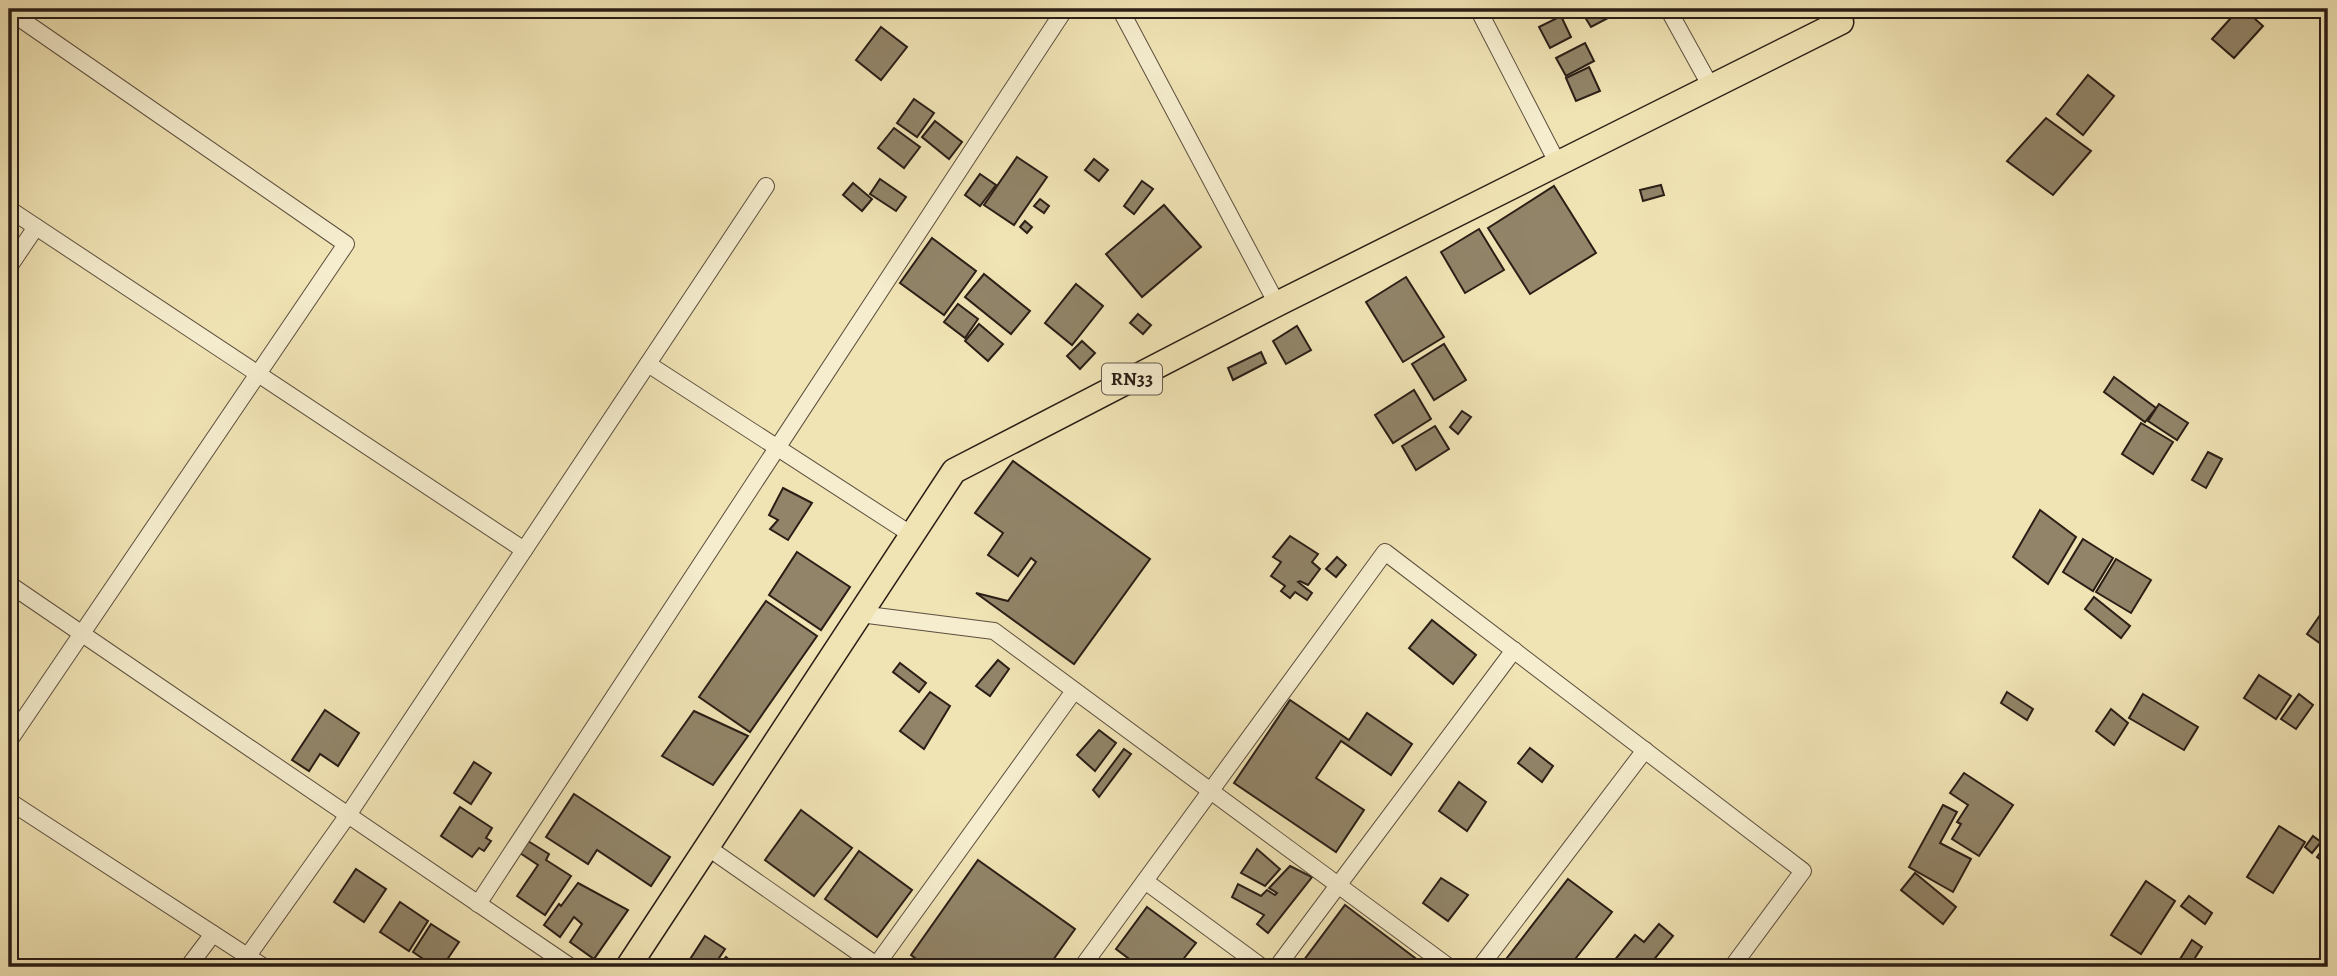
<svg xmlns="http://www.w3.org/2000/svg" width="2337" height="976" viewBox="0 0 2337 976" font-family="Alegreya,serif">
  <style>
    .building { fill: #918468; stroke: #2a1e16; stroke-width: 2 }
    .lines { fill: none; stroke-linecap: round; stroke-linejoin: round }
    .minor-casing { stroke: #5c4f3e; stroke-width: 18 }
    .primary-casing { stroke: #2a1e16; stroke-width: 27 }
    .minor { stroke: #f5edce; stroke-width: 16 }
    .primary { stroke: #f0e3b4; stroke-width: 24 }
    .labels { text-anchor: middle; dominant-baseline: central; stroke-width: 5; stroke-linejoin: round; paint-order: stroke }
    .shield { fill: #f5edce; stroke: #675c4d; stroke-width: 2 }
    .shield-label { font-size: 19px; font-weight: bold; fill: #2a1e16 }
  </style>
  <rect width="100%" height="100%" fill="#f0e3b4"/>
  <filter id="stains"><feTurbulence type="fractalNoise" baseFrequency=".00286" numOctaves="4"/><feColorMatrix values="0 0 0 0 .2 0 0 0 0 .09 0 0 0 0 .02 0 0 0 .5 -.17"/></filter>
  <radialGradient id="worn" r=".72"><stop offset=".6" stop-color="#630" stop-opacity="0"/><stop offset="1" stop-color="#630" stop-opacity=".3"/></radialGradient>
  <g class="building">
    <polygon points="1580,9 1604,9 1608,18 1591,27"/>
    <polygon points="2239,9 2244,9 2263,26 2234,58 2212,39"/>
    <polygon points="1561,16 1571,37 1550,48 1539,27"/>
    <polygon points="881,27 907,47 881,80 856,60"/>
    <polygon points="1585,43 1594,61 1566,76 1556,58"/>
    <polygon points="1589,67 1600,91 1576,101 1566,78"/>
    <polygon points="2088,75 2114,96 2083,135 2057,114"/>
    <polygon points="914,99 934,113 917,137 897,123"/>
    <polygon points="2046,118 2091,151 2053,195 2007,161"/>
    <polygon points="935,121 962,142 949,159 922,137"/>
    <polygon points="894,128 920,147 904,168 878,148"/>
    <polygon points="1017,157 1047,177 1014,225 984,205"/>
    <polygon points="1094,159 1108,170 1099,181 1085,170"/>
    <polygon points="980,174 996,185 980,206 965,195"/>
    <polygon points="880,179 906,197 896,211 870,194"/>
    <polygon points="1142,181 1153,189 1134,214 1124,206"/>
    <polygon points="853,183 872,199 862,211 843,195"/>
    <polygon points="1661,185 1664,195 1643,201 1640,190"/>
    <polygon points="1554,186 1596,253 1530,294 1488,228"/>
    <polygon points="1040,199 1049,206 1044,213 1034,206"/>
    <polygon points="1164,205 1201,247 1142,297 1106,254"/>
    <polygon points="1025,221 1032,227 1027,233 1020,227"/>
    <polygon points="1479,229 1504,270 1465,293 1441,252"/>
    <polygon points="932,238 976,271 944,315 900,283"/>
    <polygon points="984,274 1030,311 1011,334 965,297"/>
    <polygon points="1406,277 1444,337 1403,362 1366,302"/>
    <polygon points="1076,284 1103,306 1072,345 1045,323"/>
    <polygon points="958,304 978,319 965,338 944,322"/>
    <polygon points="1138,314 1151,325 1143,334 1130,323"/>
    <polygon points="979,324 1003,344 988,361 965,341"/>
    <polygon points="1297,326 1311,350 1286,364 1273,341"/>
    <polygon points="1082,341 1095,353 1080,369 1067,356"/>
    <polygon points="1444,344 1466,380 1434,400 1412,364"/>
    <polygon points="1261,352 1266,363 1233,380 1228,368"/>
    <polygon points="2114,377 2156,408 2145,422 2104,392"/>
    <polygon points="1414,390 1431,419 1393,443 1375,415"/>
    <polygon points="2159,404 2188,423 2177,440 2148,421"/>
    <polygon points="1462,411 1471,417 1458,434 1450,427"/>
    <polygon points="2141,423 2173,442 2153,474 2122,454"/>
    <polygon points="1435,426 1449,449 1416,470 1402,446"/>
    <polygon points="2208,452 2222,459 2206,488 2192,480"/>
    <polygon points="1013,461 1150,559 1074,664 976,593 1008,601 1036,562 1031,558 1018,576 988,555 1003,533 975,513"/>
    <polygon points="783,488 812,503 788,540 770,529 778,520 769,515"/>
    <polygon points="2040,510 2076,537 2048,584 2013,557"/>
    <polygon points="1290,536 1318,554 1312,562 1320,569 1308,585 1300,581 1298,582 1312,593 1307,600 1295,592 1290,598 1281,591 1285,586 1271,576 1281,562 1273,557"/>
    <polygon points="2083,539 2113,558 2093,591 2063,572"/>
    <polygon points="797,552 850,587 821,630 769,595"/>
    <polygon points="1337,557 1346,565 1336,577 1326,569"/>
    <polygon points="2116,559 2151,580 2131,613 2096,592"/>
    <polygon points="2094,597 2130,626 2121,638 2085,609"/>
    <polygon points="766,601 817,636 750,732 699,697"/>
    <polygon points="2325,608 2328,610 2328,649 2307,634"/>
    <polygon points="1432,620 1476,655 1453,684 1409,648"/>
    <polygon points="998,660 1009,669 990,696 976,686"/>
    <polygon points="900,663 926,683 919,692 893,672"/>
    <polygon points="2259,675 2291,696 2276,719 2244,698"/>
    <polygon points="930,692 950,706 924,749 900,731"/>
    <polygon points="2007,692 2033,709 2027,720 2001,703"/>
    <polygon points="2143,694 2198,727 2184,750 2129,718"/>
    <polygon points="2299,694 2313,705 2296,729 2281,719"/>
    <polygon points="1290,700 1349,740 1367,713 1412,744 1391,775 1341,741 1316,778 1364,810 1336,852 1234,783"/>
    <polygon points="2111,709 2128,723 2114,745 2096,731"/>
    <polygon points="325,710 359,733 338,766 320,754 309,771 292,760"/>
    <polygon points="694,711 748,736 713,785 662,756"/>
    <polygon points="1099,730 1116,743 1095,771 1077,755"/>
    <polygon points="1530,748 1553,766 1542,782 1518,763"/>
    <polygon points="1124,749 1131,754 1099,797 1093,790"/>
    <polygon points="474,762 491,773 471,804 454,793"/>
    <polygon points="1964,773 2013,805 1979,856 1952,839 1961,824 1957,822 1968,805 1950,793"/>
    <polygon points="1459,782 1486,802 1467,831 1439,811"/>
    <polygon points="574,794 670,857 651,886 597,850 588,864 546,837"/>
    <polygon points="1943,805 1957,812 1940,843 1971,859 1953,892 1909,867"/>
    <polygon points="460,807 492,828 486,838 491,841 484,851 479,848 472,857 441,836"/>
    <polygon points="801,810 852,848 814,896 765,860"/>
    <polygon points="2279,826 2305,842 2273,893 2247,877"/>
    <polygon points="2313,836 2321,842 2312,853 2305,847"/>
    <polygon points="528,841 549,854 546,860 571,876 545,915 517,896 538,865 520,853"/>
    <polygon points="2325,846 2328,850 2321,860 2317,857"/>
    <polygon points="1257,849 1280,869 1265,886 1241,873"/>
    <polygon points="859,851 912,890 877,937 825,899"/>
    <polygon points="978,860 1075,929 1048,967 927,967 911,955"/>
    <polygon points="1290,866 1312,877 1268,933 1257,924 1264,915 1232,897 1238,884 1261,896 1267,890 1275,895 1277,893 1269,888"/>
    <polygon points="356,869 386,889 364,922 334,902"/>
    <polygon points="1915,873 1956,907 1943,924 1901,890"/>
    <polygon points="1441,878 1468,895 1448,921 1423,903"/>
    <polygon points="1568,879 1612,912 1576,958 1588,967 1500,967"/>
    <polygon points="2146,881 2175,901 2141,954 2111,935"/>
    <polygon points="578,883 628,910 594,959 570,942 582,924 574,917 560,937 544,925 559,904 561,906"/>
    <polygon points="2189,896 2212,913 2205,924 2181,906"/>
    <polygon points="400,902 428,921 409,951 380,932"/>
    <polygon points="1345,905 1427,967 1379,967 1375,964 1373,967 1304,967 1301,964"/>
    <polygon points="1147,907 1196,943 1177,967 1140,967 1116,949"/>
    <polygon points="431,924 459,942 442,967 435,967 413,952"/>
    <polygon points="1659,924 1673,936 1648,967 1609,967 1635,935 1644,942"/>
    <polygon points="705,936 725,949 713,967 685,967"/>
    <polygon points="2192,940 2202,947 2189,967 2175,967"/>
    <polygon points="726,957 738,967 718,967"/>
  </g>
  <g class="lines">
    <defs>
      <g id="minor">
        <polyline points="1120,9 1277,304"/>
        <polyline points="1478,9 1558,164"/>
        <polyline points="1668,9 1711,87"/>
        <polyline points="9,11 346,244 9,741"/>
        <polyline points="9,209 524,550"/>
        <polyline points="9,267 36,227"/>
        <polyline points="648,364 912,535"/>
        <polyline points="9,584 571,967"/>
        <polyline points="860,614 994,631 1449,967"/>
        <polyline points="9,801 264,967"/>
        <polyline points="707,847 879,967"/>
        <polyline points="1145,881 1262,967"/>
        <polyline points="478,904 1065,9"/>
        <polyline points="247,957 348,815 766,186"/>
        <polyline points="188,967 213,934"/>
        <polyline points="875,967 1074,691"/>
        <polyline points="1082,967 1385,552 1803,871 1732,967"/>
        <polyline points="1277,967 1514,650"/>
        <polyline points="1480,967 1645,750"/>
      </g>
      <polyline id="primary" points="628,967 954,471 1277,304 1841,22"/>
    </defs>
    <use href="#minor" class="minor-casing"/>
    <use href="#primary" class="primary-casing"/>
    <use href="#minor" class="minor"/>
    <use href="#primary" class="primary"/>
  </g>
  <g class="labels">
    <rect class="shield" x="1102" y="363.5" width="60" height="31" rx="5"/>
    <g class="shield-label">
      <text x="1132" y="379">RN33</text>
    </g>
  </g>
  <rect width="2337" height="976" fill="none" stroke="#f0e3b4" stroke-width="35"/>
  <rect x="10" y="10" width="2316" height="955" fill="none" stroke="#2a1e16" stroke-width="3.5"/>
  <rect x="18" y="18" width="2302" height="941" fill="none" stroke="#2a1e16" stroke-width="2"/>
  <rect width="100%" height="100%" filter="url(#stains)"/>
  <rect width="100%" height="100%" fill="url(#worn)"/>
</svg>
